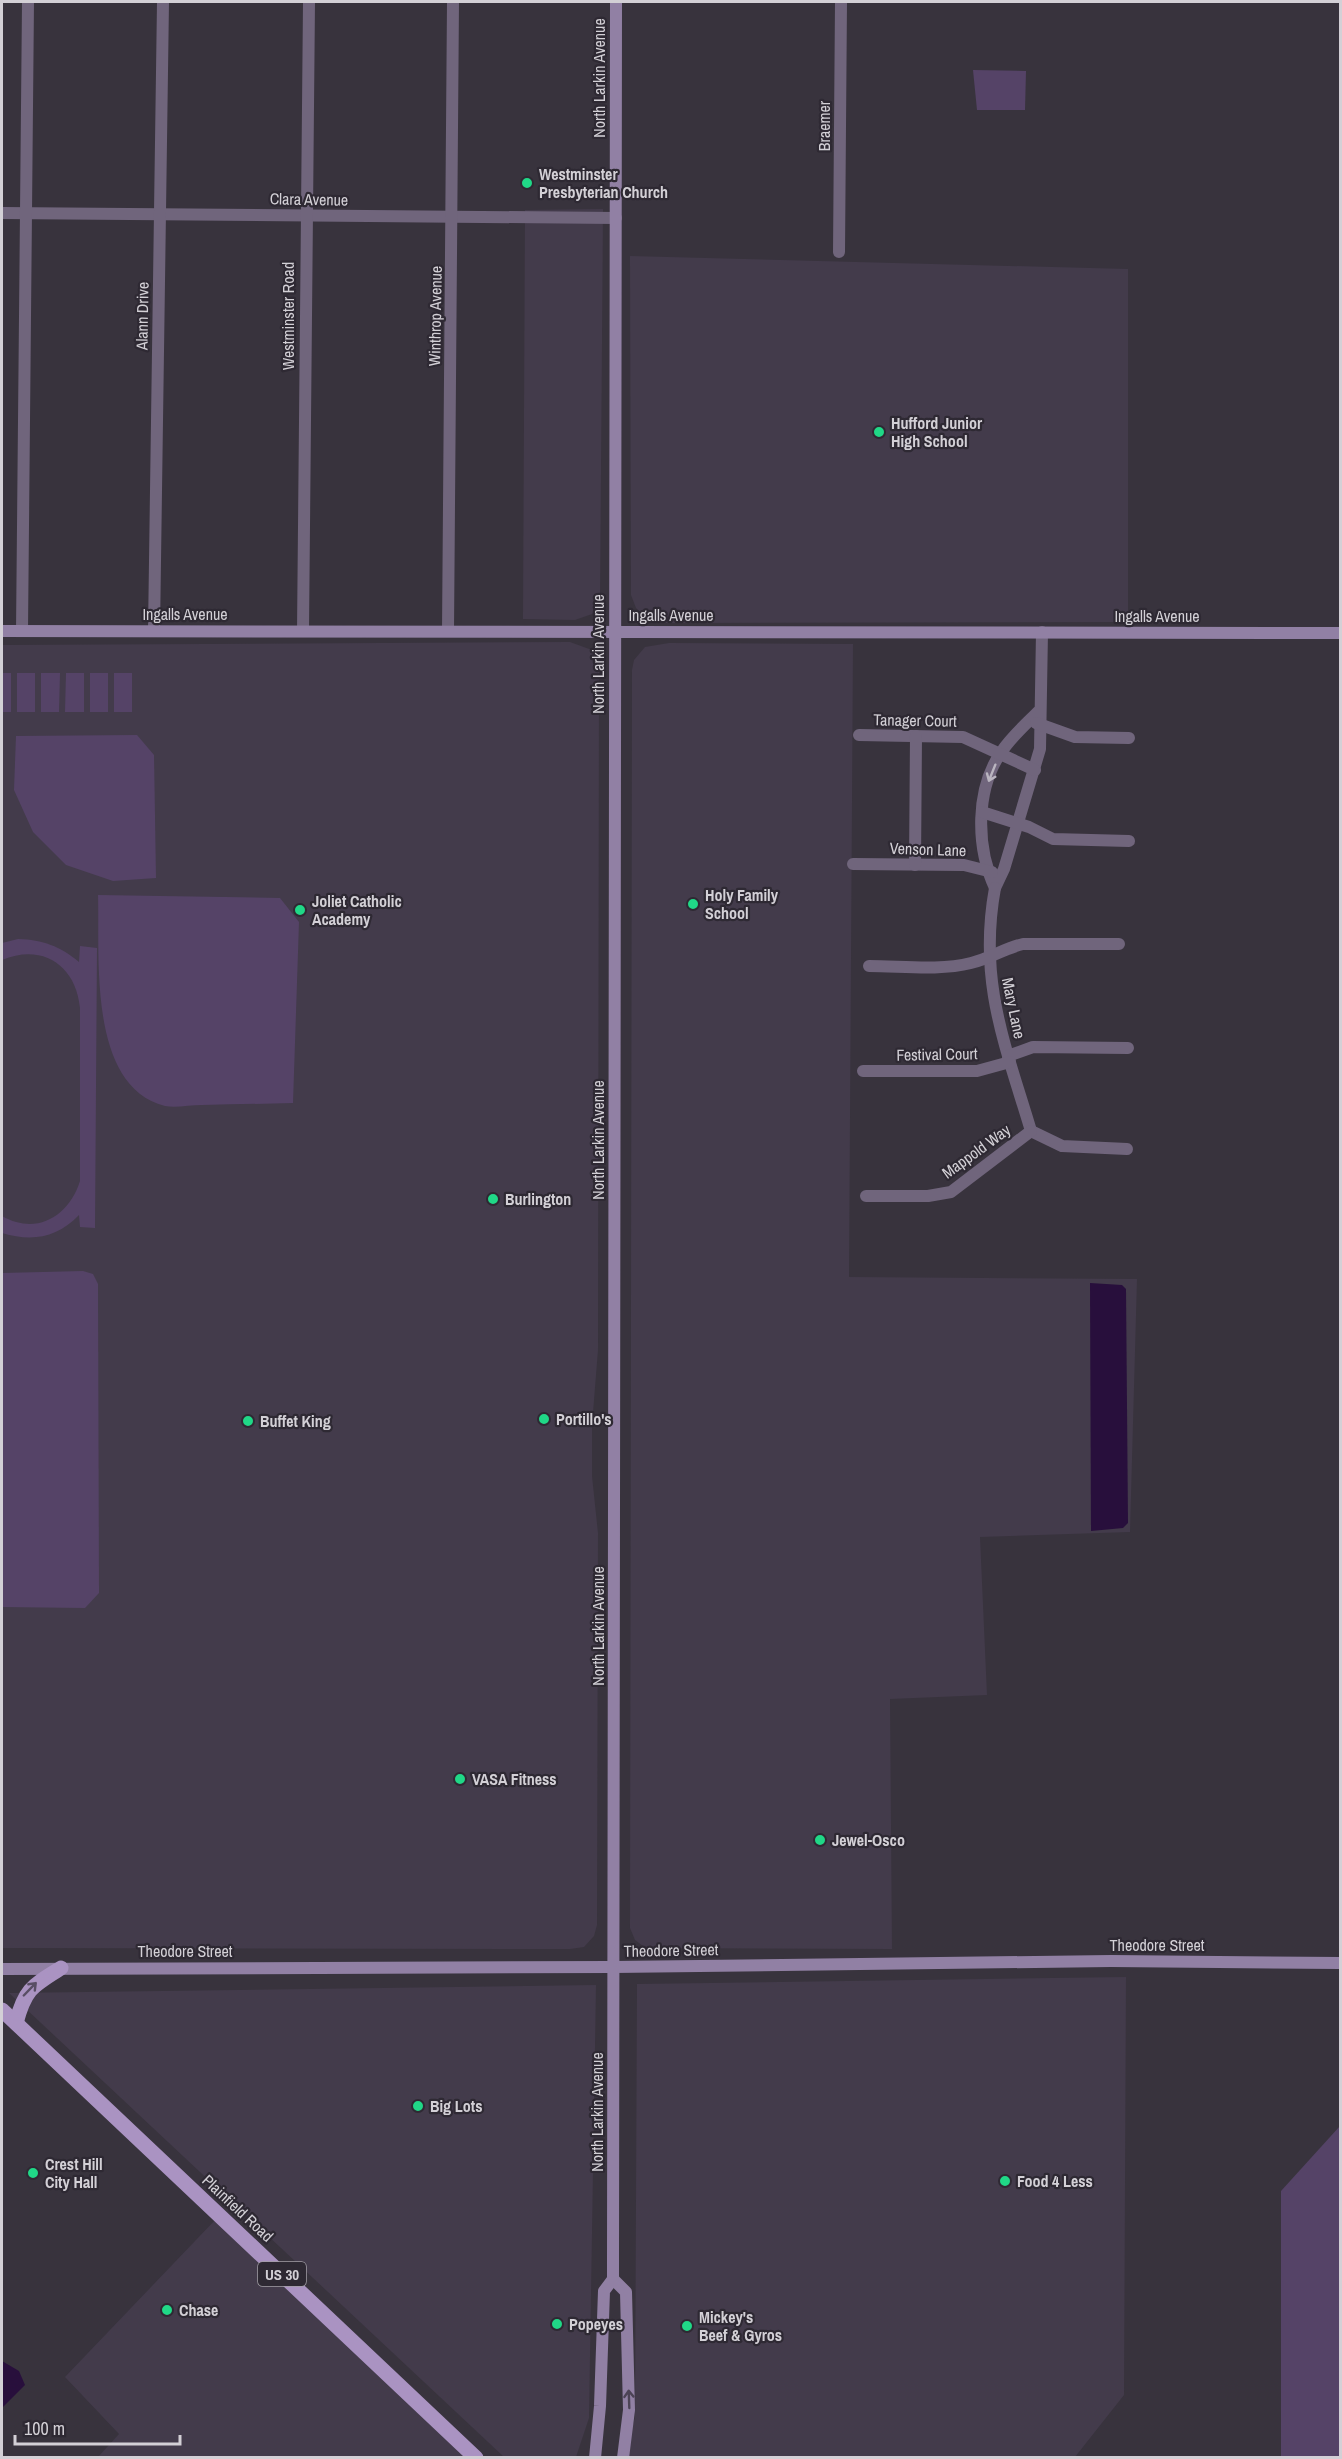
<svg xmlns="http://www.w3.org/2000/svg" width="1342" height="2459" viewBox="0 0 1342 2459" font-family="'Archivo Narrow',sans-serif">
  <style>
    .built { fill: #433b4b }
    .green { fill: #554367 }
    .water { fill: #280f3c }
    .lines { fill: none; stroke-linecap: round; stroke-linejoin: round }
    .street { stroke: #70657c; stroke-width: 12 }
    .secondary { stroke: #9180a4; stroke-width: 12 }
    .primary { stroke: #aa93c2; stroke-width: 15 }
    .oneway { stroke: #bab5c0 }
    .oneway2 { stroke: #594e65 }
    .oneway3 { stroke: #4c4355 }
    .poi-dot { fill: #20d887; stroke: #2e2933; stroke-width: 2 }
    .labels { text-anchor: middle; dominant-baseline: central; stroke-width: 4.5; stroke-linejoin: round; paint-order: stroke }
    .shield { fill: #2e2933; stroke: #a29ea5; stroke-width: 1.5 }
    .shield-label { font-size: 15px; font-weight: bold; fill: #d3d0d6 }
    .street-label { font-size: 16px; fill: #d3d0d6; stroke: #2e2933 }
    .poi-label { font-size: 16px; font-weight: bold; fill: #d3d0d6; stroke: #2e2933; text-anchor: start }
  </style>
  <rect width="100%" height="100%" fill="#38333d"/>
  <g class="built">
    <polygon points="603,209 600,603 592,614 575,620 523,619 525,210"/>
    <polygon points="630,256 1128,269 1128,622 662,623 646,618 636,608 631,595"/>
    <polygon points="570,642 592,650 599,672 598,1350 592,1425 592,1476 598,1533 597,1925 594,1936 584,1947 570,1949 2,1948 2,645"/>
    <polygon points="669,643 853,644 849,1277 1137,1279 1130,1532 980,1537 987,1695 890,1699 892,1949 651,1948 643,1946 635,1940 630,1928 632,670 634,660 645,647"/>
    <polygon points="1126,1977 1124,2395 1075,2457 624,2458 635,2417 637,1984"/>
    <polygon points="596,1985 589,2418 576,2457 504,2457 9,1993"/>
    <polygon points="217,2218 470,2457 98,2457 119,2434 65,2377"/>
  </g>
  <g class="green">
    <polygon points="973,70 1026,71 1025,110 977,110"/>
    <rect x="2" y="673" width="9" height="39"/>
    <rect x="17" y="673" width="18" height="39"/>
    <polygon points="41,673 60,673 59,712 41,712"/>
    <polygon points="66,673 84,673 84,712 65,712"/>
    <rect x="90" y="673" width="18" height="39"/>
    <rect x="114" y="673" width="18" height="39"/>
    <polygon points="137,735 154,755 156,878 113,881 66,865 33,832 14,790 16,736"/>
    <path d="M98,895L280,898L299,922L293,1103C263,1104 232,1104 202,1105C190,1105 176,1108 165,1106C87,1086 100,956 98,895Z"/>
    <path d="M18,939C43,940 60,946 79,962L80,946L97,948L95,1228L80,1227L79,1215C57,1238 32,1242 2,1233V1216C37,1236 69,1216 80,1181V1008C76,965 42,943 2,960V943Z"/>
    <polygon points="83,1271 93,1274 98,1284 99,1593 85,1608 2,1607 2,1273"/>
    <polygon points="1340,2126 1340,2457 1281,2457 1281,2191"/>
  </g>
  <g class="water">
    <polygon points="1090,1283 1122,1285 1126,1289 1128,1523 1123,1528 1091,1531"/>
    <polygon points="2,2361 19,2371 25,2385 2,2408"/>
  </g>
  <g class="lines">
    <g class="street">
      <polyline points="2,213 616,218"/>
      <polyline points="839,252 841,2"/>
      <polyline points="22,631 28,2"/>
      <polyline points="154,631 163,2"/>
      <polyline points="303,631 309,2"/>
      <polyline points="448,631 453,2"/>
      <path d="M1040,710C1027,723 1012,736 1002,751C975,789 976,847 995,888L1004,869L1040,749L1042,632"/>
      <polyline points="1036,723 1075,737 1129,738"/>
      <polyline points="859,735 963,737 1035,770"/>
      <polyline points="982,812 1029,827 1053,839 1129,841"/>
      <polyline points="853,864 964,865 992,872"/>
      <polyline points="915,865 916,736"/>
      <path d="M995,888C978,981 1005,1044 1031,1131"/>
      <path d="M869,966C902,966 939,971 971,963C989,959 1005,948 1023,944H1119"/>
      <polyline points="1008,1056 1033,1047 1128,1048"/>
      <polyline points="863,1071 977,1071 1010,1062"/>
      <polyline points="1031,1131 1062,1146 1127,1149"/>
      <polyline points="866,1196 928,1196 951,1192 1031,1131"/>
    </g>
    <g class="secondary">
      <polyline points="2,631 1340,633"/>
      <polyline points="2,1969 613,1967 1111,1961 1340,1963"/>
      <polyline points="613,2279 626,2292 629,2410 623,2458"/>
      <polyline points="595,2458 600,2406 604,2291 613,2279 613,2257 616,2"/>
    </g>
    <g class="primary">
      <polyline points="2,2010 476,2458"/>
      <path d="M16,2023C25,1989 32,1986 61,1968"/>
    </g>
  </g>
  <defs><path id="oneway-shaft" d="M-6 0H5M1.5-3L5.5 0L1.5 3" fill="none" stroke-width="1.6" stroke-linecap="round" stroke-linejoin="round" transform="scale(1.5)"/></defs>
  <use class="oneway" href="#oneway-shaft" transform="translate(992 773) rotate(112)"/>
  <use class="oneway2" href="#oneway-shaft" transform="translate(30 1989) rotate(-46)"/>
  <use class="oneway3" href="#oneway-shaft" transform="translate(629 2399) rotate(-92)"/>
  <g class="poi-dot">
    <circle cx="527" cy="183" r="6"/>
    <circle cx="879" cy="432" r="6"/>
    <circle cx="693" cy="904" r="6"/>
    <circle cx="300" cy="910" r="6"/>
    <circle cx="493" cy="1199" r="6"/>
    <circle cx="544" cy="1419" r="6"/>
    <circle cx="248" cy="1421" r="6"/>
    <circle cx="460" cy="1779" r="6"/>
    <circle cx="820" cy="1840" r="6"/>
    <circle cx="418" cy="2106" r="6"/>
    <circle cx="33" cy="2173" r="6"/>
    <circle cx="1005" cy="2181" r="6"/>
    <circle cx="167" cy="2310" r="6"/>
    <circle cx="557" cy="2324" r="6"/>
    <circle cx="687" cy="2326" r="6"/>
  </g>
  <g class="labels">
    <rect class="shield" x="258" y="2262" width="48" height="24" rx="4.5"/>
    <g class="shield-label">
      <text x="282" y="2274">US 30</text>
    </g>
    <g class="street-label">
      <text transform="translate(599 78) rotate(-90)">North Larkin Avenue</text>
      <text transform="translate(824 126) rotate(-90)">Braemer</text>
      <text transform="translate(309 199) rotate(1)">Clara Avenue</text>
      <text transform="translate(142 316) rotate(-89)">Alann Drive</text>
      <text transform="translate(288 316) rotate(-90)">Westminster Road</text>
      <text transform="translate(435 316) rotate(-89)">Winthrop Avenue</text>
      <text x="185" y="614">Ingalls Avenue</text>
      <text x="671" y="615">Ingalls Avenue</text>
      <text x="1157" y="616">Ingalls Avenue</text>
      <text transform="translate(598 654) rotate(-90)">North Larkin Avenue</text>
      <text transform="translate(915 720) rotate(1)">Tanager Court</text>
      <text transform="translate(928 849) rotate(2)">Venson Lane</text>
      <text transform="translate(1014 1008) rotate(78)">Mary Lane</text>
      <text transform="translate(937 1054) rotate(-1)">Festival Court</text>
      <text transform="translate(598 1140) rotate(-90)">North Larkin Avenue</text>
      <text transform="translate(976 1151) rotate(-36)">Mappold Way</text>
      <text transform="translate(598 1626) rotate(-90)">North Larkin Avenue</text>
      <text x="1157" y="1945">Theodore Street</text>
      <text transform="translate(671 1950) rotate(-1)">Theodore Street</text>
      <text x="185" y="1951">Theodore Street</text>
      <text transform="translate(597 2112) rotate(-90)">North Larkin Avenue</text>
      <text transform="translate(238 2208) rotate(43)">Plainfield Road</text>
    </g>
    <g class="poi-label">
      <text x="539" y="174">Westminster<tspan x="539" dy="18">Presbyterian Church</tspan></text>
      <text x="891" y="423">Hufford Junior<tspan x="891" dy="18">High School</tspan></text>
      <text x="705" y="895">Holy Family<tspan x="705" dy="18">School</tspan></text>
      <text x="312" y="901">Joliet Catholic<tspan x="312" dy="18">Academy</tspan></text>
      <text x="505" y="1199">Burlington</text>
      <text x="556" y="1419">Portillo's</text>
      <text x="260" y="1421">Buffet King</text>
      <text x="472" y="1779">VASA Fitness</text>
      <text x="832" y="1840">Jewel-Osco</text>
      <text x="430" y="2106">Big Lots</text>
      <text x="45" y="2164">Crest Hill<tspan x="45" dy="18">City Hall</tspan></text>
      <text x="1017" y="2181">Food 4 Less</text>
      <text x="179" y="2310">Chase</text>
      <text x="699" y="2317">Mickey's<tspan x="699" dy="18">Beef &amp; Gyros</tspan></text>
      <text x="569" y="2324">Popeyes</text>
    </g>
  </g>
  <rect width="1342" height="2459" fill="none" stroke="#d3d0d6" stroke-width="6"/>
  <path d="M15 2435v9h165v-9" fill="none" stroke="#d3d0d6" stroke-width="3"/>
  <text x="24" y="2435" font-size="18" fill="#d3d0d6" stroke="#2e2933" stroke-width="4.5" paint-order="stroke">100 m</text>
</svg>
